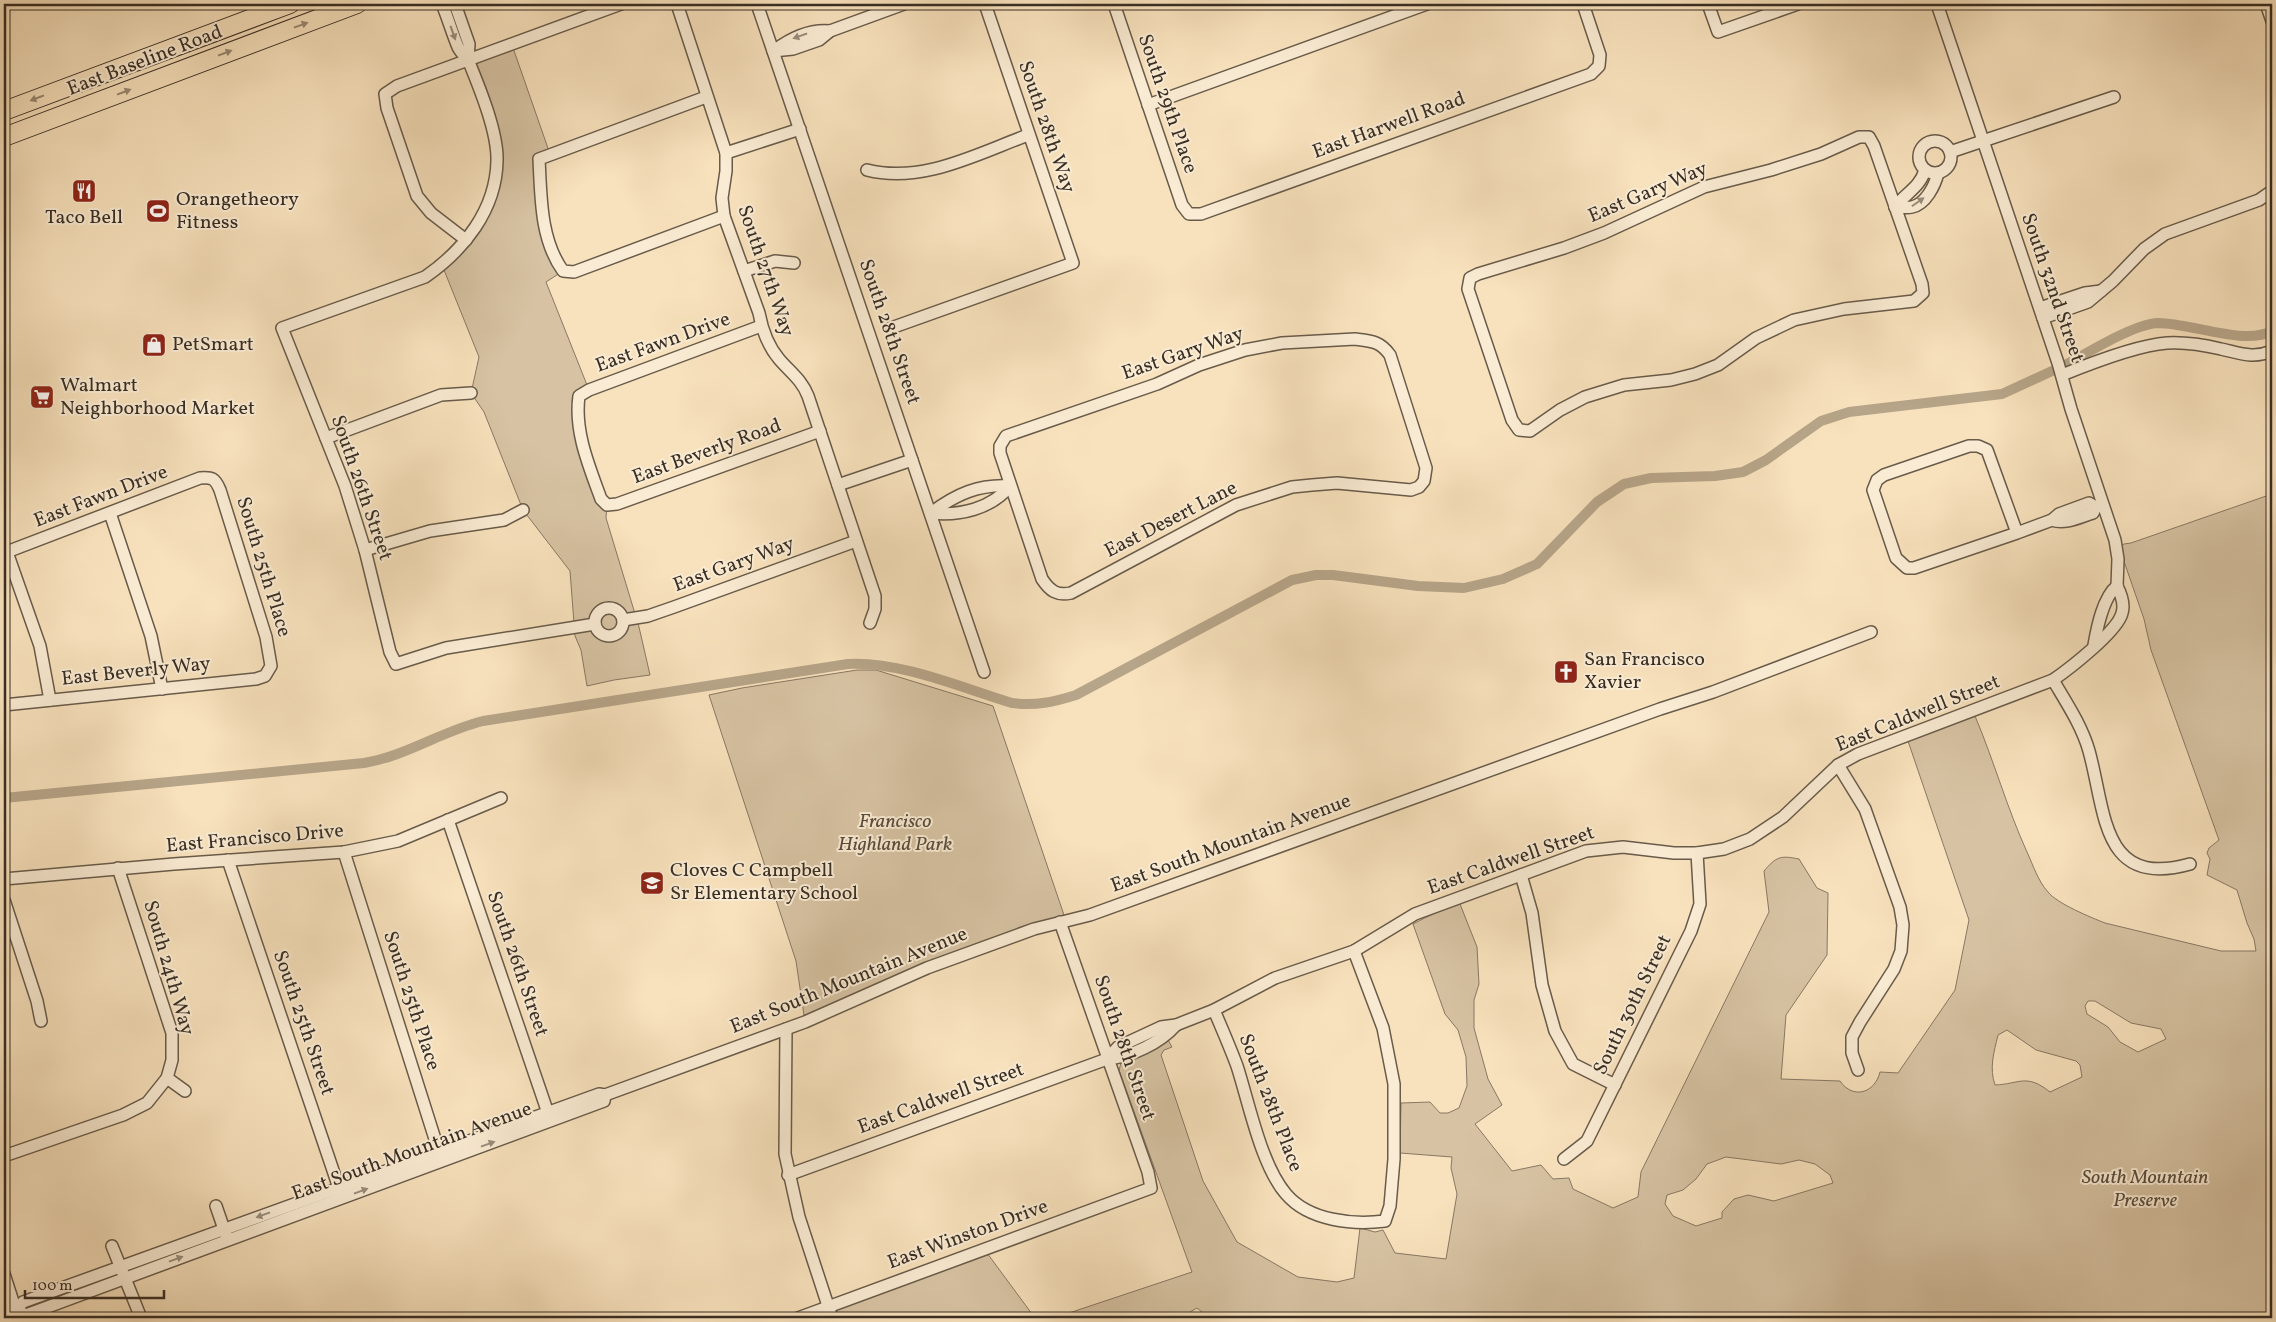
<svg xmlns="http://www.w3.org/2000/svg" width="2276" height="1322" viewBox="0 0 2276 1322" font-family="Vollkorn,serif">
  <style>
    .green { fill: #d7c3a3; stroke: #887864; fill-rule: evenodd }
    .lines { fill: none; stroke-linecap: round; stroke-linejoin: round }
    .canal { stroke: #b7a589; stroke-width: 10 }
    .street-casing { stroke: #685b4a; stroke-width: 14 }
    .primary-casing { stroke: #382e24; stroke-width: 20 }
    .street { stroke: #faecd4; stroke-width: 11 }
    .primary { stroke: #f8e2bd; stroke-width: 18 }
    .oneway { fill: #988870 }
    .oneway2 { fill: #998d7c }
    .labels { text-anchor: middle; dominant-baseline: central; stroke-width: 4; stroke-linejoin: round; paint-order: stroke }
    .street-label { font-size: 20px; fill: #382e24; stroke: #faecd4 }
    .poi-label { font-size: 20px; fill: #382e24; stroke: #faecd4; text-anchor: start }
    .park-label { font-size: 20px; font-style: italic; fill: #584c3d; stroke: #faecd4 }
  </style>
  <rect width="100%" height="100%" fill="#f8e2bd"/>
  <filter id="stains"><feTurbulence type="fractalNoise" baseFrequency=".004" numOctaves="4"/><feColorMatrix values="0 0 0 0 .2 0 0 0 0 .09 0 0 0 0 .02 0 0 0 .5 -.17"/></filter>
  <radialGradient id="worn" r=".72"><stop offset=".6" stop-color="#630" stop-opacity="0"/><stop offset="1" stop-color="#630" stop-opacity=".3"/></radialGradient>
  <g class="green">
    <polygon points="512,45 550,154 539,159 542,209 563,271 546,282 589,390 579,396 582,446 607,505 606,518 639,627 650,675 614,680 587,686 581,650 575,636 570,571 523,510 484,412 471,393 479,357 442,265 479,223 497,162 468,60"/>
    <path d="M2272,494V1318H1203L1202,1312L1197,1308L1190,1312L1187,1318H1054L1192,1272L1119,1070L1121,1063L1168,1040L1172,1047L1164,1050L1161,1055L1203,1181L1237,1242L1298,1277L1337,1282L1354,1278L1360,1228L1375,1232L1383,1230L1395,1253L1446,1259L1457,1194L1451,1168L1452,1157L1400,1153L1401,1103L1430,1102L1440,1113H1448L1459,1108L1467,1086L1466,1057L1458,1030L1445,1014L1413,924C1428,916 1443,909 1460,904L1477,947L1479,984L1474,1000V1028L1488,1079L1502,1105L1475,1124L1512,1171L1541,1165L1553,1179L1569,1178L1573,1189L1613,1208L1638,1197L1641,1172L1769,912L1764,871C1776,857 1780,855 1799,859L1817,888L1828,893L1827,955L1786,1015L1781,1079L1840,1081C1853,1100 1875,1093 1880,1072L1898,1073L1955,990L1969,920L1908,741L1975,716C1994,761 2007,808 2027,852C2033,865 2038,881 2048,892C2056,903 2092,918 2105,923L2221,951H2256L2254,939L2247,923L2237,890L2207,875L2210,859L2207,853L2209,848L2219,840L2151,650L2144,619L2119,547L2124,544L2131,543ZM2088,1001H2095L2131,1023L2161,1029L2166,1039L2138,1052L2120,1042L2108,1027L2087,1014L2085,1006ZM2007,1030L2036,1050L2076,1061L2080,1065L2082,1077L2050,1092C2026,1073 2020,1084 1995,1085C1989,1068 1994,1052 1998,1035ZM1726,1157L1781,1164L1799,1160L1815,1164L1830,1175L1833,1183L1774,1201L1748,1195L1734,1199L1722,1212V1218L1696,1226L1673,1216L1665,1204L1667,1195L1683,1190L1696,1179L1707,1164Z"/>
    <polygon points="857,670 876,670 993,706 1066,921 1034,929 805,1022 796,961 709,695 742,688"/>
    <polygon points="987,1253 1035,1318 838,1318 835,1310"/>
  </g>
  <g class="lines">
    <g class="canal">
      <path d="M2067,364C2089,352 2134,324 2158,323C2191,323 2244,346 2272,331"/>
      <path d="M4,798L364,763C406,756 442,731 483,721L848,664C900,661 962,688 1012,703C1036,706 1054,702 1076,695L1292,580L1316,575H1333L1418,586L1464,588L1503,579L1537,564L1597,502L1624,484L1651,478L1715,476L1743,472L1766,460L1821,421L1849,412L2002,394L2052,371"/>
    </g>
    <defs>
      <g id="street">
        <path d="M442,4C448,18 452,33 458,47C461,53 466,57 469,62C480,89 498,133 497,161C496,210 464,250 425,277L282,328L345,486L365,550L390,652L396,664L446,648L595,624"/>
        <polyline points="455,4 469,44 468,60"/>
        <path d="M677,4L726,153V171L722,198L724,216L759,313C762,329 768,346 779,359C790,372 802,380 808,396L875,596V609L870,623"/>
        <polyline points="757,4 984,672"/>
        <polyline points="1114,4 1182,205 1189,214 1201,214 1591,74 1599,66 1600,55 1583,4"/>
        <polyline points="1708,4 1718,32 1798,4"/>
        <polyline points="1937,4 2058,363 2071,409 2115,540 2118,559 2117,586"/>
        <polyline points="2266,4 2272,21"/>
        <path d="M775,50C791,38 809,29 830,31"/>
        <polyline points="773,51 793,49 819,40 830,31 904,4"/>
        <path d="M706,97L539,159C541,196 540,239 563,271L574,272L724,216"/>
        <polyline points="1148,105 1427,4"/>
        <polygon points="1859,137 1869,137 1874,146 1922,284 1923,293 1914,301 1844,309 1794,320 1756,338 1718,365 1695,374 1671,380 1624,385 1585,397 1560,410 1530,431 1519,430 1512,420 1468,289 1470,278 1478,274 1564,248 1604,233 1704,187 1771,170 1821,154"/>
        <circle cx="1935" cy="157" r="16"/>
        <polyline points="1950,152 2114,97"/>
        <polyline points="726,153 800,129"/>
        <path d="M867,170C922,184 977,154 1028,135"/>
        <path d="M1895,207C1900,207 1907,208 1912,207C1926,204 1935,185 1938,173"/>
        <path d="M1895,207C1906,193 1920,187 1925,170"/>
        <polyline points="466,240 431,213 417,196 387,108 385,94 397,86 621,4"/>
        <polyline points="744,271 775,261 794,263"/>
        <polyline points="2040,308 2085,293 2101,291"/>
        <polyline points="2043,318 2088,302 2113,281 2144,249 2165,234 2259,200 2272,191"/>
        <path d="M761,326L589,390L579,396C574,431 589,466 601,499L607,505L617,504L820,431"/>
        <polyline points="891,328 1073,263 985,4"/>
        <path d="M1355,339C1371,341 1380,341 1390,355L1426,468L1424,481L1419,487L1411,490L1337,483L1312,485L1292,487L1236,505L1071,593C1057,596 1050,591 1042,579L1000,453V446L1006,436L1157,384L1199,365L1245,350L1282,343Z"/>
        <path d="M2062,375C2089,364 2139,345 2167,343C2185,342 2204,345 2221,349C2240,353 2253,359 2272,351"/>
        <polyline points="326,438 441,395 471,393"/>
        <polyline points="838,485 912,460"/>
        <polyline points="110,513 151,636 162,689"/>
        <path d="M931,513C960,516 991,509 1010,486"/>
        <path d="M931,513C956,494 979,484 1010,486"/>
        <path d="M2052,520C2065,525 2080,517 2093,513L2096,507L2102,505"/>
        <polyline points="2017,533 1987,450 1978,446 1969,446 1884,475 1877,480 1873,490 1896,558 1907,568 1914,568 2017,533 2052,520 2059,514 2089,503 2096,507"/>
        <polyline points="365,550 430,531 504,520 523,510"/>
        <polyline points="7,552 40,646 50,700"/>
        <path d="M4,553L200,478C212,477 215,478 220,490L266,637L271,666L265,676L256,679L4,705"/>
        <circle cx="609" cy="622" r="14"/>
        <polyline points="623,620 648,616 674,607 856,541"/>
        <path d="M2094,645C2097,628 2103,597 2117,586"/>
        <path d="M2053,680C2066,702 2082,726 2089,751C2106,812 2101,889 2190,864"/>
        <polyline points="1838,765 1865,809 1900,907 1903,925 1901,951 1894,969 1860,1022 1852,1037 1852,1053 1858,1070"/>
        <polyline points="448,820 550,1119"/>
        <polyline points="344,852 441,1158"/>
        <polyline points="228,860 341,1194"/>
        <polyline points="1521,875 1532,913 1542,985 1555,1031 1573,1064 1615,1085"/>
        <polyline points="4,879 174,864 344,852 398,841 501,798"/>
        <polyline points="4,900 37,1001 41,1021"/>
        <path d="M1214,1010C1222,1029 1230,1047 1237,1066C1249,1103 1261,1165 1286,1194C1309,1221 1353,1225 1385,1221L1390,1206L1394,1159V1084L1383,1028L1354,951"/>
        <polyline points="786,1029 785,1154 799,1217 832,1318"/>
        <path d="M1107,1059L1118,1047L1161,1027L1176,1025L1214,1010L1275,978L1354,951L1415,914L1586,851L1623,847L1674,853H1697L1724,849L1750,839L1783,817L1838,765L1858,754L2053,680C2069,669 2118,631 2122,613C2125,604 2121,594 2117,586"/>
        <polyline points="167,1078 185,1091"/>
        <polyline points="4,1156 123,1115 147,1103 167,1078 172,1060 172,1033 118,868"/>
        <polyline points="1564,1159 1587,1141 1691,931 1700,904 1697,853"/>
        <path d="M788,1175L1107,1059C1131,1057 1160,1043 1176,1025"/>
        <polyline points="216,1206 226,1235"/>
        <polyline points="112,1246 141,1318"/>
        <polyline points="4,1274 17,1314"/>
        <polyline points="16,1310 26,1315 604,1101 605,1095"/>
        <polyline points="4,1314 16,1310 23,1302 599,1094 605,1095 805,1022 927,968 1034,929 1090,915 1660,709 1713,692 1871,632"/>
        <polyline points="798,1318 1151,1188 1148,1172 1060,922"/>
      </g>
      <g id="primary">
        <polyline points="4,111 290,4"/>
        <polyline points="4,137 357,4"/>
      </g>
    </defs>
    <use href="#street" class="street-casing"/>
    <use href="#primary" class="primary-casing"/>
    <use href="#street" class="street"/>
    <use href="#primary" class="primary"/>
  </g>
  <defs><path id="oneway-solid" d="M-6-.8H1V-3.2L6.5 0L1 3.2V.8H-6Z" transform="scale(1.25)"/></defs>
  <g class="oneway">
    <use href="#oneway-solid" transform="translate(301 25) rotate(-20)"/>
    <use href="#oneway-solid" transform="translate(225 53) rotate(-21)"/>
    <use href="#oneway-solid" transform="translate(124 92) rotate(-21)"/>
    <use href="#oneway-solid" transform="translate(37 98) rotate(159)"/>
  </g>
  <g class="oneway2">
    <use href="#oneway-solid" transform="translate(453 33) rotate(70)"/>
    <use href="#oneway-solid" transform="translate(800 36) rotate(161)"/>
    <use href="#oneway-solid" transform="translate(1918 202) rotate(-35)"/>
    <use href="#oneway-solid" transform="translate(488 1144) rotate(-20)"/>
    <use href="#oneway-solid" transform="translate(361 1191) rotate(-20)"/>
    <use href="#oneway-solid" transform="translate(263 1215) rotate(160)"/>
    <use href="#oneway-solid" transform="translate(176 1259) rotate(-20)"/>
  </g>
  <defs>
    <symbol id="restaurant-square" viewBox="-11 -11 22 22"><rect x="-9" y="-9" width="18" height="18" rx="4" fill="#8f2418" stroke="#faecd4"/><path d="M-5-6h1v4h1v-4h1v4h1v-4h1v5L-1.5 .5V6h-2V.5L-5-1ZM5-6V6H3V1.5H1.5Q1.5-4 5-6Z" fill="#fff"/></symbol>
    <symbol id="stadium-square" viewBox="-11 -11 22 22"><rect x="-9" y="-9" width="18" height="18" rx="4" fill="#8f2418" stroke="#faecd4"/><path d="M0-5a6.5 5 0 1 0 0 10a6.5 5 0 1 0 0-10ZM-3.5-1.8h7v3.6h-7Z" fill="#fff"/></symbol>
    <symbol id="shop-square" viewBox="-11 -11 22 22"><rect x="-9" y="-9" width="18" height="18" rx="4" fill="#8f2418" stroke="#faecd4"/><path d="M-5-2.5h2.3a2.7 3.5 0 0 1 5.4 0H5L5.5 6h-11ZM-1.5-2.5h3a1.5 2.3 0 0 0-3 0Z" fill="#fff"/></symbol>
    <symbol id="supermarket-square" viewBox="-11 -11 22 22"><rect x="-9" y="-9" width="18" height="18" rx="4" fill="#8f2418" stroke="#faecd4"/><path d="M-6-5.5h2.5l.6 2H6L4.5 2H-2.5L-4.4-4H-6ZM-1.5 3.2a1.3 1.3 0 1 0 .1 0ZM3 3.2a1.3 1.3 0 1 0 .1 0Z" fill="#fff"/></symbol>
    <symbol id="church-square" viewBox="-11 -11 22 22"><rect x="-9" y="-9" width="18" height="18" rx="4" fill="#8f2418" stroke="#faecd4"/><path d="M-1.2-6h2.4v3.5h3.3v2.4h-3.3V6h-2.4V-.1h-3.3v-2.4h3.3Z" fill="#fff"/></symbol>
    <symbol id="school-square" viewBox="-11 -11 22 22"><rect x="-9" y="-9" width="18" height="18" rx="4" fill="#8f2418" stroke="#faecd4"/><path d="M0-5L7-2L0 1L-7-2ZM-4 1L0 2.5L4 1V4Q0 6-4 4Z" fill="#fff"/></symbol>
  </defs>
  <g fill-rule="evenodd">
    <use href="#restaurant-square" x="70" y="177" width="28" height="28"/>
    <use href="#stadium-square" x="144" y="197" width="28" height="28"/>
    <use href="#shop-square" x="140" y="331" width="28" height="28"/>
    <use href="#supermarket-square" x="28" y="383" width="28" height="28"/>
    <use href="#church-square" x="1552" y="658" width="28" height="28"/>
    <use href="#school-square" x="638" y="869" width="28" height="28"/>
  </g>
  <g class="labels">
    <g class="street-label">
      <text transform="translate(145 61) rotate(-21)">East Baseline Road</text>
      <text transform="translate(1167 104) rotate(71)">South 29th Place</text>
      <text transform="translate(1389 126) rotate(-20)">East Harwell Road</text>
      <text transform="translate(1046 127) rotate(71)">South 28th Way</text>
      <text transform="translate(1648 193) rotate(-23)">East Gary Way</text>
      <text transform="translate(765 271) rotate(71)">South 27th Way</text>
      <text transform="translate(2052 288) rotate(71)">South 32nd Street</text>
      <text transform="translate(889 332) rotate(71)">South 28th Street</text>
      <text transform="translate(663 343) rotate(-20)">East Fawn Drive</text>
      <text transform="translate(1183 354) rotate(-19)">East Gary Way</text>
      <text transform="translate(707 452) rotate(-20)">East Beverly Road</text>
      <text transform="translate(361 488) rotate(71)">South 26th Street</text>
      <text transform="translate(101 497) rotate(-21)">East Fawn Drive</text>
      <text transform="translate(1171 520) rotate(-27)">East Desert Lane</text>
      <text transform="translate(734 565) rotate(-20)">East Gary Way</text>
      <text transform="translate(263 567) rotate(73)">South 25th Place</text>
      <text transform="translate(136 672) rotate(-6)">East Beverly Way</text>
      <text transform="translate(1918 714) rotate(-22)">East Caldwell Street</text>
      <text transform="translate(255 839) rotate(-5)">East Francisco Drive</text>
      <text transform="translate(1231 844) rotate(-20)">East South Mountain Avenue</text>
      <text transform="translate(1511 861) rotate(-19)">East Caldwell Street</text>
      <text transform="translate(517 964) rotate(71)">South 26th Street</text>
      <text transform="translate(168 968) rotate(74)">South 24th Way</text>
      <text transform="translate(849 981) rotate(-22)">East South Mountain Avenue</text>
      <text transform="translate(411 1001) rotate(72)">South 25th Place</text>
      <text transform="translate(1633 1005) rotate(-64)">South 30th Street</text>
      <text transform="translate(303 1023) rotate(71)">South 25th Street</text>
      <text transform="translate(1124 1048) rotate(71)">South 28th Street</text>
      <text transform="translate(941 1099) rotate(-20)">East Caldwell Street</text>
      <text transform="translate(1270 1103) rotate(69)">South 28th Place</text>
      <text transform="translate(412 1152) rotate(-20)">East South Mountain Avenue</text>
      <text transform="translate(968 1235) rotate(-20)">East Winston Drive</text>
    </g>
    <g class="poi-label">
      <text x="176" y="200">Orangetheory<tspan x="176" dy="23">Fitness</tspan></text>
      <text x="84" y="218" text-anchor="middle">Taco Bell</text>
      <text x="172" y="345">PetSmart</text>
      <text x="60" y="386">Walmart<tspan x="60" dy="23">Neighborhood Market</tspan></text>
      <text x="1584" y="660">San Francisco<tspan x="1584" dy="23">Xavier</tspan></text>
      <text x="670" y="871">Cloves C Campbell<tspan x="670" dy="23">Sr Elementary School</tspan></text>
    </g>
    <g class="park-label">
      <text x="895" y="822">Francisco<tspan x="895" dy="23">Highland Park</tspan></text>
      <text x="2145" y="1178">South Mountain<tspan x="2145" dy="23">Preserve</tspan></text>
    </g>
  </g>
  <rect width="2276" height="1322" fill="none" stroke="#f8e2bd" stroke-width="20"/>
  <rect x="5" y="5" width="2266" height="1312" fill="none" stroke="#382e24" stroke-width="2.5"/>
  <rect x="10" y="10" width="2256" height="1302" fill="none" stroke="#382e24"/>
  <path d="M25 1290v8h139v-8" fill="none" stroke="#382e24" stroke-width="2.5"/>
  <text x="32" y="1290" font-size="15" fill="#382e24" stroke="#faecd4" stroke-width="4" paint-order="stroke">100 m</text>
  <rect width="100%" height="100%" filter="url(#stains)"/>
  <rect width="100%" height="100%" fill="url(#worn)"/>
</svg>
